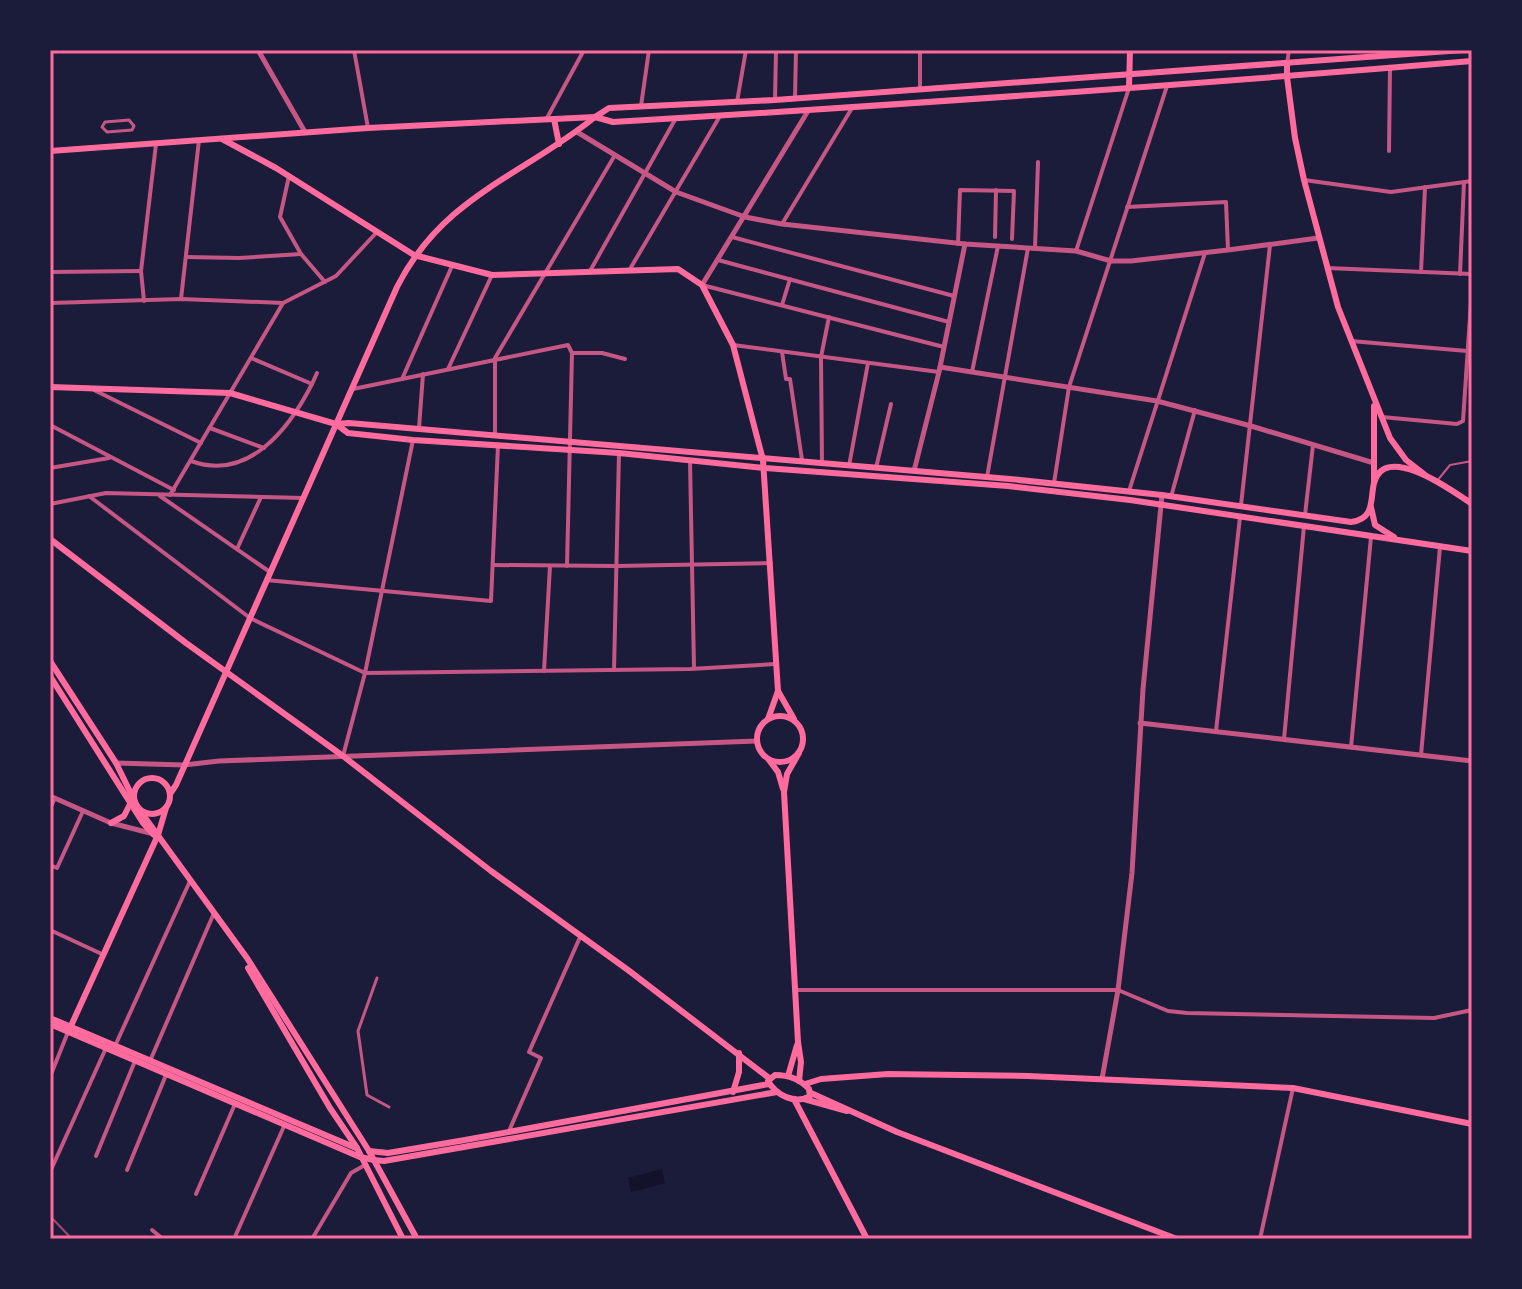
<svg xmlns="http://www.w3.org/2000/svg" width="1522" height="1289" viewBox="0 0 1522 1289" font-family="Raleway,sans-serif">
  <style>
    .water { fill: #12122b }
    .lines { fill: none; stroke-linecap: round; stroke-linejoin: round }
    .service { stroke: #c65784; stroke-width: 2 }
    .pedestrian { stroke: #c65784; stroke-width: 3 }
    .minor { stroke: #c65784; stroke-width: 4 }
    .tertiary { stroke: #c65784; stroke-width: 5 }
    .secondary { stroke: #ff6b9d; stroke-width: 6 }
    .primary { stroke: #ff6b9d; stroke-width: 6 }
    .trunk { stroke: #ff6b9d; stroke-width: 6 }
    .rail { stroke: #a44b75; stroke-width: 2 }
    .neatline { fill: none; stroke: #ff6b9d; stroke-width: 3 }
  </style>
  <rect width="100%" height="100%" fill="#1b1b3a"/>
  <polygon class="water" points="662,1169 665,1183 631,1192 628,1178"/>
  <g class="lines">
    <polyline class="service" points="1437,481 1450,465 1472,461"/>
    <g class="pedestrian">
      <polygon points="129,120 134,126 132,130 107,132 102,127 105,122"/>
      <polyline points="377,978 358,1031 367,1095 389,1107"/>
    </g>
    <g class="minor">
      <polyline points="354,50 368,128"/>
      <polyline points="1287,64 1289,50"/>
      <polyline points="920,89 920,50"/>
      <polyline points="795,98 796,50"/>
      <polyline points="775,100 776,50"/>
      <polyline points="737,102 746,50"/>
      <polyline points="641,106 649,50"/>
      <polyline points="547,118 584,50"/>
      <polyline points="1389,151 1390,68"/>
      <polyline points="289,176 280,217 301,254 325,282"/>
      <polyline points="1304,180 1391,192 1472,181"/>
      <polyline points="1127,207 1226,202 1228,250"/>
      <polyline points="782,224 852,108"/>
      <polyline points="732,237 954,296"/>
      <polyline points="995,237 996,190"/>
      <polyline points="958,244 960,190 1014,191 1012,239"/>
      <polyline points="1035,248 1038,162"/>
      <polyline points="1076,251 1129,88"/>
      <polyline points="186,257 239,258 301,254"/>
      <polyline points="718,260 949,322"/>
      <polyline points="1327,268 1472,274"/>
      <polyline points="630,269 720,116"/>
      <polyline points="590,271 676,118"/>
      <polyline points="50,272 141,271"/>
      <polyline points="1421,272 1425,187"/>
      <polyline points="1460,274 1464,182"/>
      <polyline points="702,285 944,347"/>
      <polyline points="181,299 199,140"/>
      <polyline points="144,301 141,271 156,144"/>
      <polyline points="50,303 181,299 283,303"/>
      <polyline points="782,305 790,279"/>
      <polyline points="1351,341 1467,351"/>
      <polyline points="733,345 939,372"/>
      <polyline points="782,352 786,379 790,379 802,460"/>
      <polyline points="572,353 602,353 625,359"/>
      <polyline points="448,369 492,275"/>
      <polyline points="972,372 998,246"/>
      <polyline points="402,379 452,266"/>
      <polyline points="312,384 317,373"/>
      <polyline points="353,389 568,345 572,353"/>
      <polyline points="94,390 201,443"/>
      <polyline points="1382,417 1457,424 1463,421 1472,287"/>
      <polyline points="50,425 174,490"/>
      <polyline points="210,428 264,448"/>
      <polyline points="419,428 423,374"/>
      <polyline points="495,436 495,358 615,155"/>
      <path d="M191,461C248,482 289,429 312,384L251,358"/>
      <polyline points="690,461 694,668"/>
      <polyline points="822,464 821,357 829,317"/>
      <polyline points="849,466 868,363"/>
      <polyline points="50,468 109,458"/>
      <polyline points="876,468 891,404"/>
      <polyline points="987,477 1028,248"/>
      <polyline points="1054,483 1069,387 1167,86"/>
      <polyline points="1129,491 1205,253"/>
      <polyline points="170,495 283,303 336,276 377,232"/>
      <polyline points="89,496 250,618 365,673 690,669 775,664"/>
      <polyline points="160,496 270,572"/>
      <polyline points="1171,497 1195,410"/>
      <polyline points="50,504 106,493 304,498"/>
      <polyline points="1241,505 1270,245"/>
      <polyline points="1305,515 1313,445"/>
      <polyline points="237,549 261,497"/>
      <polyline points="493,565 616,566 771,563"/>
      <polyline points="567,566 572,353"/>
      <polyline points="266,580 491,601 498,445"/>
      <polyline points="614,670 619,453"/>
      <polyline points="544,671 550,566"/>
      <polyline points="1216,731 1240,517"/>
      <polyline points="1284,739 1304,526"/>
      <polyline points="1351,747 1371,537"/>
      <polyline points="1421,755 1440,547"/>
      <polyline points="343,756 365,673 413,440"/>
      <polyline points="50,808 55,798"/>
      <polyline points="50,865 57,868 83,811"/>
      <polyline points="50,930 104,955"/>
      <polyline points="796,990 1118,990 1168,1011 1187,1013 1434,1018 1472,1010"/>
      <polyline points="115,1046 190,881"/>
      <polyline points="150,1061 214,913"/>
      <polyline points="50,1077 68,1032"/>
      <polyline points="509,1131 541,1058 529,1052 581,935"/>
      <polyline points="96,1156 135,1061"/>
      <polyline points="127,1170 166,1075"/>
      <polyline points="50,1172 106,1048"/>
      <polyline points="196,1194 235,1104"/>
      <polyline points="152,1230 163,1239"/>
      <polyline points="234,1239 285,1124"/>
      <polyline points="312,1239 351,1173 365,1165"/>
      <polyline points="1260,1239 1293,1088"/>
    </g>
    <g class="tertiary">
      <polyline points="258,50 305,132"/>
      <polyline points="577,132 676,192 745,217 782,224 965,244 1076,251 1111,261 1131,261 1228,250 1318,238"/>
      <polyline points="702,285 808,111"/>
      <polyline points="940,367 1157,401 1251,426 1374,463"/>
      <polyline points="914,471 939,372 965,244"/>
      <polyline points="1140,723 1472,761"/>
      <polyline points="116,763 184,765 219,761 757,741"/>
      <polyline points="50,796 111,823 154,834"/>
      <polyline points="1102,1079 1118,990 1132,873 1143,689 1162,495"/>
    </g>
    <g class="secondary">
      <polyline points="1287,64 1287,77 1295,138 1304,180 1338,307 1390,438 1406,460 1424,474"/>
      <polyline points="1129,88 1130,50"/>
      <polyline points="222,139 276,168 414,255 492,275 678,269 702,285 733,345 763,460 778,691 768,719"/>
      <polyline points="50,387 230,393 336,424"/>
      <polyline points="1374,406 1374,482"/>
      <polyline points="50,539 186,643 343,756 491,871 628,970 769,1078"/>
      <polyline points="778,691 794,719"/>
      <circle cx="780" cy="739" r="23"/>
      <polyline points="799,753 787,774 784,792 798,1042 801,1062 799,1081"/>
      <polyline points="769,760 778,772 783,789"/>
      <polyline points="70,1028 158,835"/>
      <path d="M775,1075C788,1075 800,1079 809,1089L810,1096C795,1105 776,1095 768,1081Z"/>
      <polyline points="788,1076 797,1045"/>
      <polyline points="805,1084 821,1079 888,1074 1028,1076 1293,1088 1472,1124"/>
      <polyline points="733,1092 739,1072 739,1053"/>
      <polyline points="811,1093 897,1132 1177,1239"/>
      <polyline points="794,1099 867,1239"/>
      <polyline points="804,1099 847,1111"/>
      <polyline points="369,1151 388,1153 465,1140 769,1084"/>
      <polyline points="374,1160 384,1161 777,1092"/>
    </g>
    <g class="primary">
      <path d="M336,424L349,423L1010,479L1162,495L1351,522C1375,519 1370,500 1374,483C1385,441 1454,492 1472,504"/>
      <polyline points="336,424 348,433 413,440 619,453 765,468 1008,486 1130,500 1472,551"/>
      <polyline points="1371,507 1375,525 1394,537"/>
      <polyline points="50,661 116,763 138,808 247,958 369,1151 417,1239"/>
      <polyline points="50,676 143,823 154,835"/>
      <circle cx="152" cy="796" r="18"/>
      <path d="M170,794L176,785L397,287C443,196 522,176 595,117"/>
      <polyline points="111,823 124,816 130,804"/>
      <polyline points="158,835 166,808"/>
      <polyline points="248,968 330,1108 357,1148 403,1239"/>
      <polyline points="50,1018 356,1148"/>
      <polyline points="50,1024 360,1157 374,1160"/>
    </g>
    <g class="trunk">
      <polyline points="595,117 609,108 775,100 1463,50"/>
      <polyline points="554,119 559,144"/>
      <path d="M50,151L368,128L595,117L613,122C900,105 1186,85 1472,61"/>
    </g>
    <polyline class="rail" points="50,1216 72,1239"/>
  </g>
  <rect width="1522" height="1289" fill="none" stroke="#1b1b3a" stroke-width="104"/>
  <rect x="52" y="52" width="1418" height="1185" class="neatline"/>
</svg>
